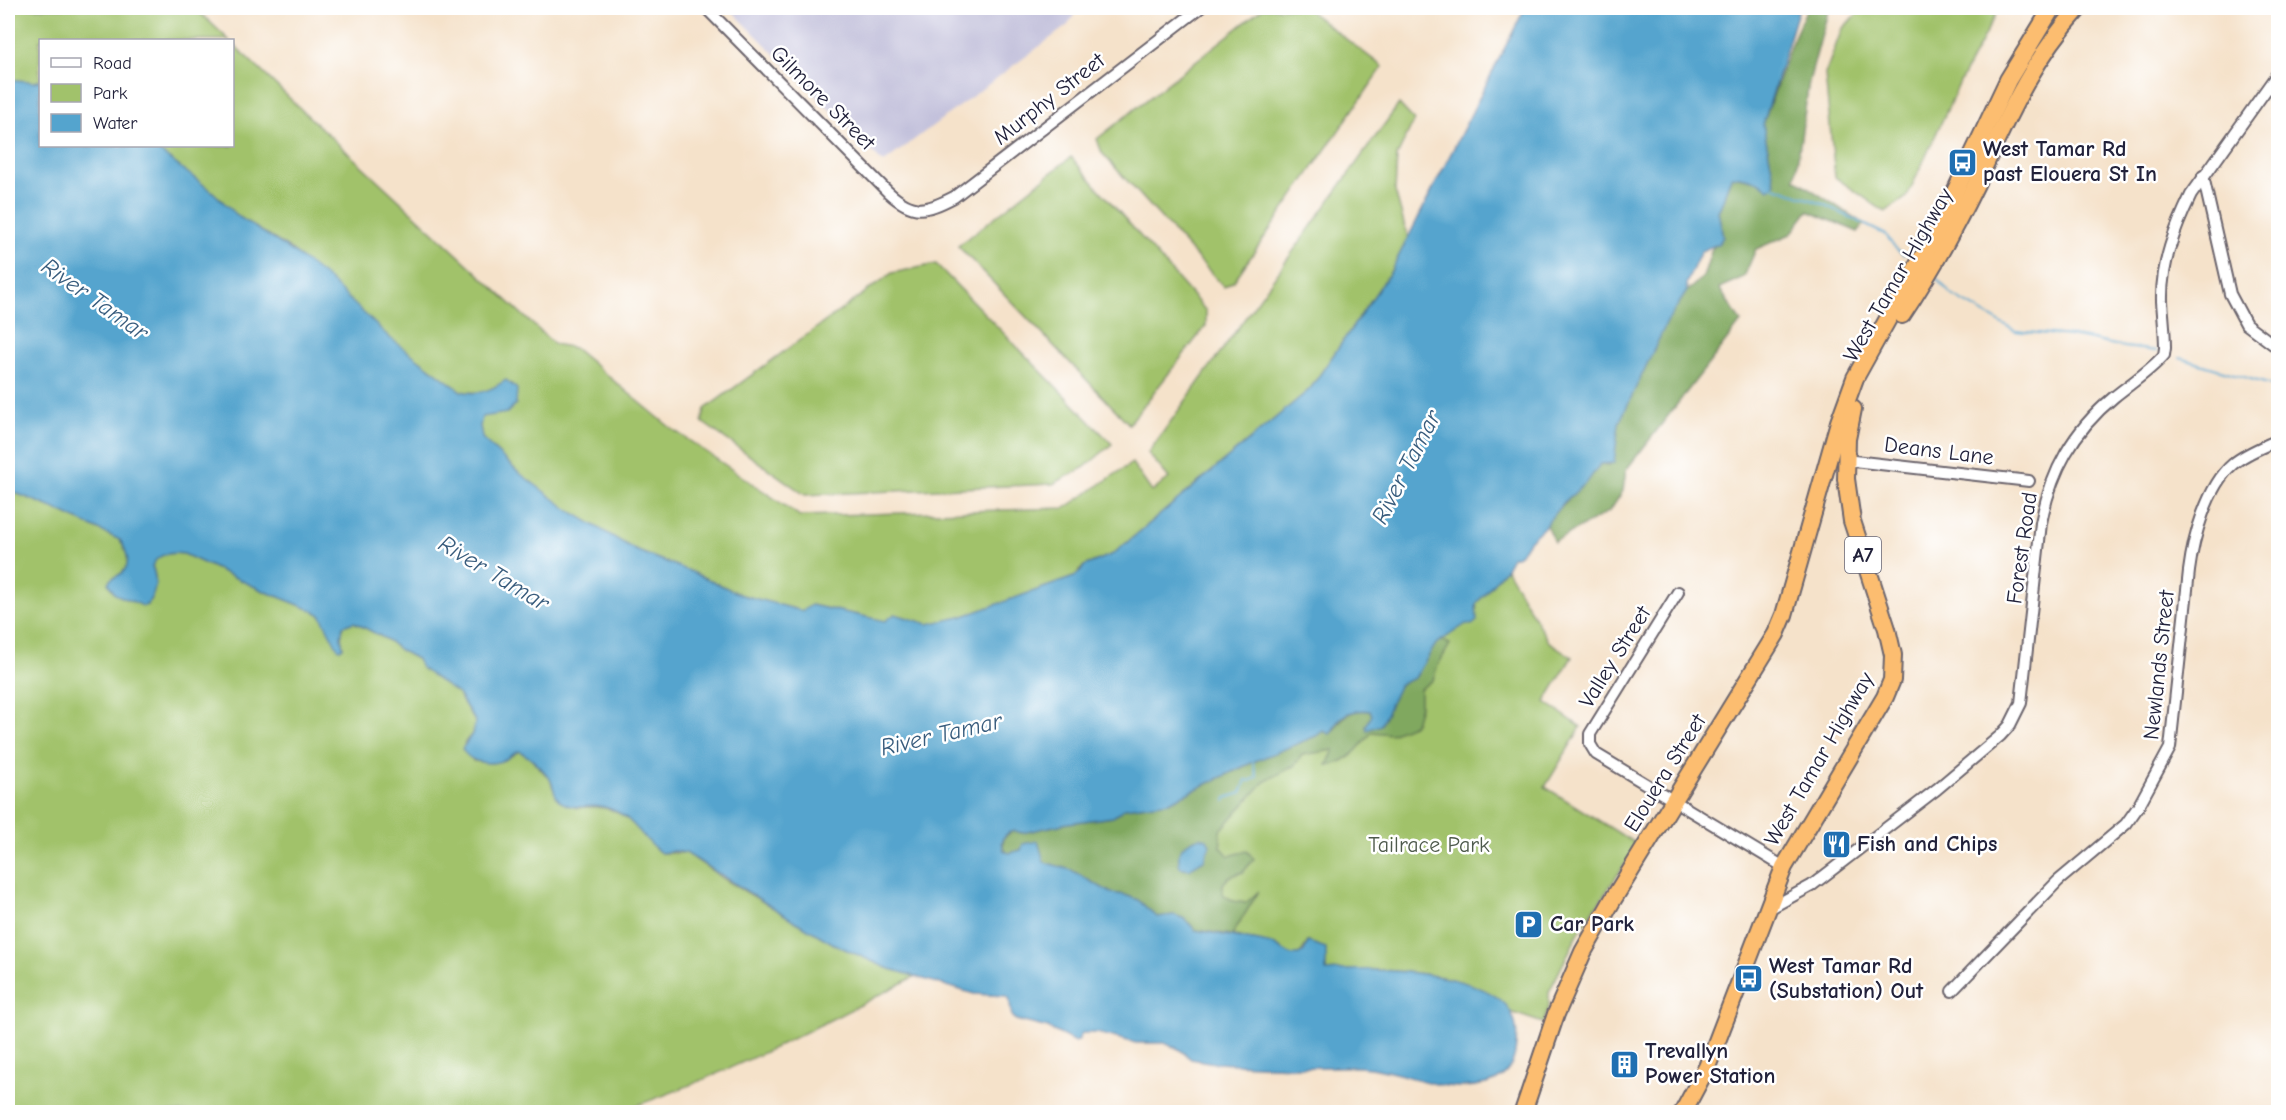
<svg xmlns="http://www.w3.org/2000/svg" width="2286" height="1120" viewBox="0 0 2286 1120" font-family="'Comic Neue',sans-serif">
  <style>
    .industrial { fill: #c3c1db }
    .green { fill: #a1c26b; stroke: #627253; stroke-width: 1.5 }
    .forest { fill: #80a85f; stroke: #51654d; stroke-width: 1.5 }
    .water { fill: #54a4ce; stroke: #3b6384; stroke-width: 1.5 }
    .lines { fill: none; stroke-linecap: round; stroke-linejoin: round }
    .stream { stroke: #54a4ce; stroke-width: 2 }
    .minor-casing { stroke: #6c656d; stroke-width: 14 }
    .highway-casing { stroke: #6c656d; stroke-width: 20 }
    .minor { stroke: #fff; stroke-width: 10 }
    .highway { stroke: #fcbd6f; stroke-width: 16 }
    .labels { text-anchor: middle; dominant-baseline: central; stroke-width: 5; stroke-linejoin: round; paint-order: stroke }
    .shield { fill: #fff; stroke: #646476; stroke-width: 1.5 }
    .shield-label { font-size: 21px; font-weight: bold; fill: #22223b }
    .street-label { font-size: 22px; fill: #22223b; stroke: #fff }
    .poi-label { font-size: 22px; font-weight: bold; fill: #22223b; stroke: #fff; text-anchor: start }
    .park-label { font-size: 22px; fill: #4e5a4c; stroke: #fff }
    .water-label { font-size: 24px; font-style: italic; fill: #385c7d; stroke: #fff }
  </style>
  <rect width="100%" height="100%" fill="#fff"/>
  <filter id="ink" filterUnits="userSpaceOnUse"><feTurbulence type="fractalNoise" baseFrequency=".0167" numOctaves="2"/><feDisplacementMap in="SourceGraphic" scale="12" xChannelSelector="R" yChannelSelector="G"/><feConvolveMatrix kernelMatrix="1 2 1 2 8 2 1 2 1" color-interpolation-filters="sRGB"/></filter>
  <filter id="wash" filterUnits="userSpaceOnUse"><feTurbulence type="fractalNoise" baseFrequency=".008" numOctaves="4" result="noise"/><feDisplacementMap in="SourceGraphic" scale="24" xChannelSelector="R" yChannelSelector="G"/><feGaussianBlur stdDeviation="1.35" result="paint"/><feColorMatrix in="noise" values="0 0 0 0 0 0 0 0 0 0 0 0 0 0 0 0 0 1.4 0 .05"/><feComposite in="paint" operator="in"/></filter>
  <g filter="url(#wash)">
    <rect width="100%" height="100%" fill="#f5e2ca"/>
    <polygon class="industrial" points="729,8 1078,8 1068,25 883,163"/>
    <g class="green">
      <polygon points="8,8 195,8 229,40 40,40 40,80 35,82 8,79"/>
      <polygon points="1263,8 1305,8 1383,67 1234,281 1224,287 1102,153 1097,139"/>
      <polygon points="1863,8 1999,8 1960,82 1907,197 1885,212 1835,177 1825,74 1842,29"/>
      <path d="M233,44L305,113L554,344L574,348L671,428L800,516L1065,508L1132,463L1152,492L1169,478L1148,453L1399,104L1414,120L1397,156L1395,191L1408,238L1391,271L1310,389L1113,554L1084,566L1074,577L961,617L928,624L895,614L886,621L812,605L803,611L742,595L692,572L635,550L570,511L518,472L482,438L480,426L482,417L516,404V388L506,380C491,390 479,395 461,391L390,338L292,250L239,217L213,192L152,146H232Z"/>
      <polygon points="1071,157 1206,311 1206,326 1129,424 958,246"/>
      <polygon points="936,264 1112,444 1085,467 1053,484 805,495 702,422 705,409 892,273"/>
      <path d="M8,490L53,508L120,540C127,551 133,567 119,575C114,578 111,577 108,583C115,599 132,601 147,605C156,591 158,581 152,565C158,553 172,552 184,554L264,591L314,611L320,614L343,647L341,637L343,626L354,622L386,639L400,650L418,660L458,694L476,723L472,734L464,743L473,761L491,763L506,759L519,751L528,756L550,779L553,788L576,808C608,804 623,811 644,835C650,842 654,848 661,853H686L724,879L834,944L887,968L916,976C819,1026 721,1078 617,1112H8Z"/>
      <path d="M1506,568L1548,641L1572,657L1545,702L1581,727L1545,787L1638,845L1579,932L1549,992V1007L1543,1023L1510,1012C1486,970 1370,967 1326,971L1325,948L1308,942L1299,955H1291L1275,945L1228,934L1184,795L1253,762L1302,741L1466,623L1477,609L1476,604Z"/>
    </g>
    <g class="forest">
      <path d="M1807,8H1829L1809,82L1795,179L1864,224L1858,232L1808,211L1791,234L1756,249L1744,277L1719,288L1741,322L1626,470L1623,491L1610,511L1554,542L1545,523C1563,503 1584,486 1600,464L1610,465L1615,451L1619,423L1667,322L1687,291L1703,277L1712,249L1723,237L1718,211C1725,200 1725,187 1732,176L1775,184L1763,125L1791,44Z"/>
      <path d="M1441,640L1450,644L1437,667L1433,680L1420,689V706L1415,724L1391,734L1372,732C1358,748 1350,763 1327,765L1334,750L1302,755L1294,766L1264,782L1220,831L1221,847L1229,856L1247,851L1254,859L1243,872L1229,877L1223,884V894L1233,901L1246,903L1259,891L1232,935L1195,930L1185,919L1174,915L1157,917L1138,900L1125,895L1111,893L1071,870L1044,862L1041,856L1021,850L1008,853L1003,848L1004,838C1010,832 1013,829 1022,833L1068,823L1113,817L1125,808L1169,802L1268,755L1316,736L1323,731L1333,732C1340,717 1353,708 1370,711L1372,715L1366,726L1367,729L1381,725L1400,684L1415,678L1432,647Z"/>
    </g>
    <g class="water">
      <path d="M1525,8H1799L1763,125L1775,184L1769,189C1757,179 1747,178 1732,176C1725,187 1725,200 1718,211L1723,237L1718,244L1701,251L1686,284L1687,291L1667,322L1619,423L1614,463L1600,464L1588,481L1562,504L1544,527L1529,541L1524,549L1518,555L1512,557L1506,568L1476,604L1477,621L1472,625L1466,624L1436,644L1415,678L1400,684L1381,725L1367,730L1366,726L1372,715L1370,711C1359,709 1345,712 1338,721C1335,725 1334,730 1330,734L1323,731L1316,736L1253,762L1169,802L1125,808L1113,817L1068,823L1022,833C1013,829 1005,832 1002,842L1004,851L1009,853L1021,850L1023,844L1038,841L1044,862L1071,870L1111,893L1125,895L1138,900L1157,917L1174,915L1185,919L1195,930L1259,941L1275,945L1291,955H1299L1304,951L1308,942L1326,948V971C1369,967 1476,971 1506,1005C1518,1019 1518,1036 1515,1053C1512,1069 1502,1080 1486,1084C1442,1095 1411,1073 1370,1068C1349,1065 1327,1068 1306,1067C1276,1067 1245,1064 1215,1063L1191,1059L1179,1049L1164,1043H1136L1097,1033H1082L1078,1041L1075,1042L1048,1028L1016,1020L1012,1017L1009,998L1006,996L974,994L887,968L834,944L796,922L686,853L675,851L661,853C642,839 632,815 608,808C593,803 577,811 563,803C554,799 554,786 550,779C542,768 530,757 519,751C513,753 511,756 506,759C492,766 470,764 462,749L472,734L476,722L458,694L421,668L417,659L400,650L386,639L354,622L343,626L341,637L343,647L340,649L337,647L320,614L314,611L264,591L184,554C172,552 158,553 152,566C158,582 156,591 147,605L143,606L115,594L108,583C111,577 114,578 119,575C133,567 127,551 120,540L53,508L8,490V79L35,82L40,80V146H152L213,192L239,217L292,251L327,278L390,338L461,391C479,396 491,390 506,380L517,389L516,404L507,413L482,417L480,426L482,438L518,472L570,511L635,550L692,572L742,595L802,611L811,605L885,621L895,614L928,624L961,617L1074,577L1081,571L1084,566L1113,554L1310,389L1391,271Z"/>
      <path d="M1200,837L1207,839L1210,845L1204,860L1189,869L1180,867C1175,849 1184,843 1200,837Z"/>
    </g>
    <g class="lines">
      <g class="stream">
        <polyline points="1772,186 1823,204 1886,235 1897,250 1904,255"/>
        <polyline points="1936,278 1952,295 2015,331 2072,336 2125,347 2157,351"/>
        <polyline points="2180,358 2278,387"/>
        <polyline points="1225,801 1226,798 1241,793 1246,780 1250,781 1257,777 1253,762"/>
      </g>
    </g>
  </g>
  <g filter="url(#ink)">
    <g class="lines">
      <defs>
        <g id="minor">
          <path d="M706,8L888,192C913,215 925,212 954,197L1200,8"/>
          <polyline points="2203,176 2230,294 2246,324 2278,348"/>
          <polyline points="1845,460 2029,481"/>
          <polyline points="1678,592 1590,734 1590,744 1596,754 1784,867"/>
          <path d="M1767,910L1811,886L1937,789L2000,736L2010,725L2021,703L2041,523C2051,471 2073,431 2114,397C2130,384 2150,371 2164,355L2165,348C2165,332 2163,317 2162,301C2161,264 2175,228 2191,195L2278,73"/>
          <path d="M1952,991L2058,881L2126,824L2138,807L2170,748L2189,571C2193,539 2207,486 2233,464C2246,453 2263,447 2278,440"/>
        </g>
        <g id="highway">
          <path d="M1902,315C1930,273 1954,229 1976,184C2006,120 2031,61 2079,8"/>
          <polyline points="1523,1112 1556,1014 1583,952 1612,901 1776,634 1784,615 1839,422 1855,378 1934,236 2008,80 2052,8"/>
          <polyline points="1683,1112 1707,1067 1784,867 1885,697 1892,680 1893,655 1887,629 1852,521 1846,479 1847,439 1853,409"/>
        </g>
      </defs>
      <use href="#minor" class="minor-casing"/>
      <use href="#highway" class="highway-casing"/>
      <use href="#minor" class="minor"/>
      <use href="#highway" class="highway"/>
    </g>
  </g>
  <defs>
    <symbol id="bus-square" viewBox="-11 -11 22 22"><rect x="-9" y="-9" width="18" height="18" rx="4" fill="#1f6fb2" stroke="#fff"/><path d="M-5-6H5V4H4V6H2V4H-2V6H-4V4H-5ZM-3.5-4V0h7V-4ZM-3.5 1.2v1.5H-2V1.2ZM2 1.2v1.5H3.5V1.2Z" fill="#fff"/></symbol>
    <symbol id="restaurant-square" viewBox="-11 -11 22 22"><rect x="-9" y="-9" width="18" height="18" rx="4" fill="#1f6fb2" stroke="#fff"/><path d="M-5-6h1v4h1v-4h1v4h1v-4h1v5L-1.5 .5V6h-2V.5L-5-1ZM5-6V6H3V1.5H1.5Q1.5-4 5-6Z" fill="#fff"/></symbol>
    <symbol id="parking-square" viewBox="-11 -11 22 22"><rect x="-9" y="-9" width="18" height="18" rx="4" fill="#1f6fb2" stroke="#fff"/><path d="M-3.5-5.5H1a3.5 3.5 0 0 1 0 7H-1V5.5H-3.5ZM-1-3.4V-.6H.8a1.4 1.4 0 0 0 0-2.8Z" fill="#fff"/></symbol>
    <symbol id="building-square" viewBox="-11 -11 22 22"><rect x="-9" y="-9" width="18" height="18" rx="4" fill="#1f6fb2" stroke="#fff"/><path d="M-4-6H4V6H1V3H-1V6H-4ZM-2.5-4.3h1.7v1.8h-1.7ZM.8-4.3h1.7v1.8H.8ZM-2.5-1h1.7V.8h-1.7ZM.8-1h1.7V.8H.8Z" fill="#fff"/></symbol>
  </defs>
  <g fill-rule="evenodd">
    <use href="#bus-square" x="1946" y="146" width="33" height="33"/>
    <use href="#restaurant-square" x="1820" y="828" width="33" height="33"/>
    <use href="#parking-square" x="1512" y="908" width="33" height="33"/>
    <use href="#bus-square" x="1732" y="962" width="33" height="33"/>
    <use href="#building-square" x="1608" y="1048" width="33" height="33"/>
  </g>
  <g class="labels">
    <rect class="shield" x="1845" y="537" width="36" height="36" rx="4.5"/>
    <g class="shield-label">
      <text x="1863" y="555">A7</text>
    </g>
    <g class="street-label">
      <text transform="translate(823 98) rotate(45)">Gilmore Street</text>
      <text transform="translate(1049 99) rotate(-38)">Murphy Street</text>
      <text transform="translate(1898 275) rotate(-60)">West Tamar Highway</text>
      <text transform="translate(1939 451) rotate(7)">Deans Lane</text>
      <text transform="translate(2022 548) rotate(-82)">Forest Road</text>
      <text transform="translate(1615 657) rotate(-58)">Valley Street</text>
      <text transform="translate(2159 665) rotate(-84)">Newlands Street</text>
      <text transform="translate(1819 759) rotate(-60)">West Tamar Highway</text>
      <text transform="translate(1665 773) rotate(-58)">Elouera Street</text>
    </g>
    <g class="poi-label">
      <text x="1983" y="149">West Tamar Rd<tspan x="1983" dy="25">past Elouera St In</tspan></text>
      <text x="1857" y="844">Fish and Chips</text>
      <text x="1550" y="924">Car Park</text>
      <text x="1769" y="966">West Tamar Rd<tspan x="1769" dy="25">(Substation) Out</tspan></text>
      <text x="1645" y="1051">Trevallyn<tspan x="1645" dy="25">Power Station</tspan></text>
    </g>
    <g class="park-label">
      <text x="1429" y="845">Tailrace Park</text>
    </g>
    <g class="water-label">
      <text transform="translate(95 299) rotate(35)">River Tamar</text>
      <text transform="translate(1406 467) rotate(-63)">River Tamar</text>
      <text transform="translate(494 573) rotate(31)">River Tamar</text>
      <text transform="translate(941 734) rotate(-13)">River Tamar</text>
    </g>
  </g>
  <rect width="2286" height="1120" fill="none" stroke="#fff" stroke-width="30"/>
  <rect x="39" y="39" width="195" height="108" fill="#ffffff" stroke="#a7a7b1" stroke-width="1.5"/>
  <rect x="51" y="58" width="30" height="9" fill="#ffffff" stroke="#a7a7b1" stroke-width="1.5"/>
  <text x="93" y="69" font-size="18" fill="#22223b">Road</text>
  <rect x="51" y="84" width="30" height="18" fill="#a1c26b" stroke="#a7a7b1" stroke-width="1.5"/>
  <text x="93" y="99" font-size="18" fill="#22223b">Park</text>
  <rect x="51" y="114" width="30" height="18" fill="#54a4ce" stroke="#a7a7b1" stroke-width="1.5"/>
  <text x="93" y="129" font-size="18" fill="#22223b">Water</text>
</svg>
